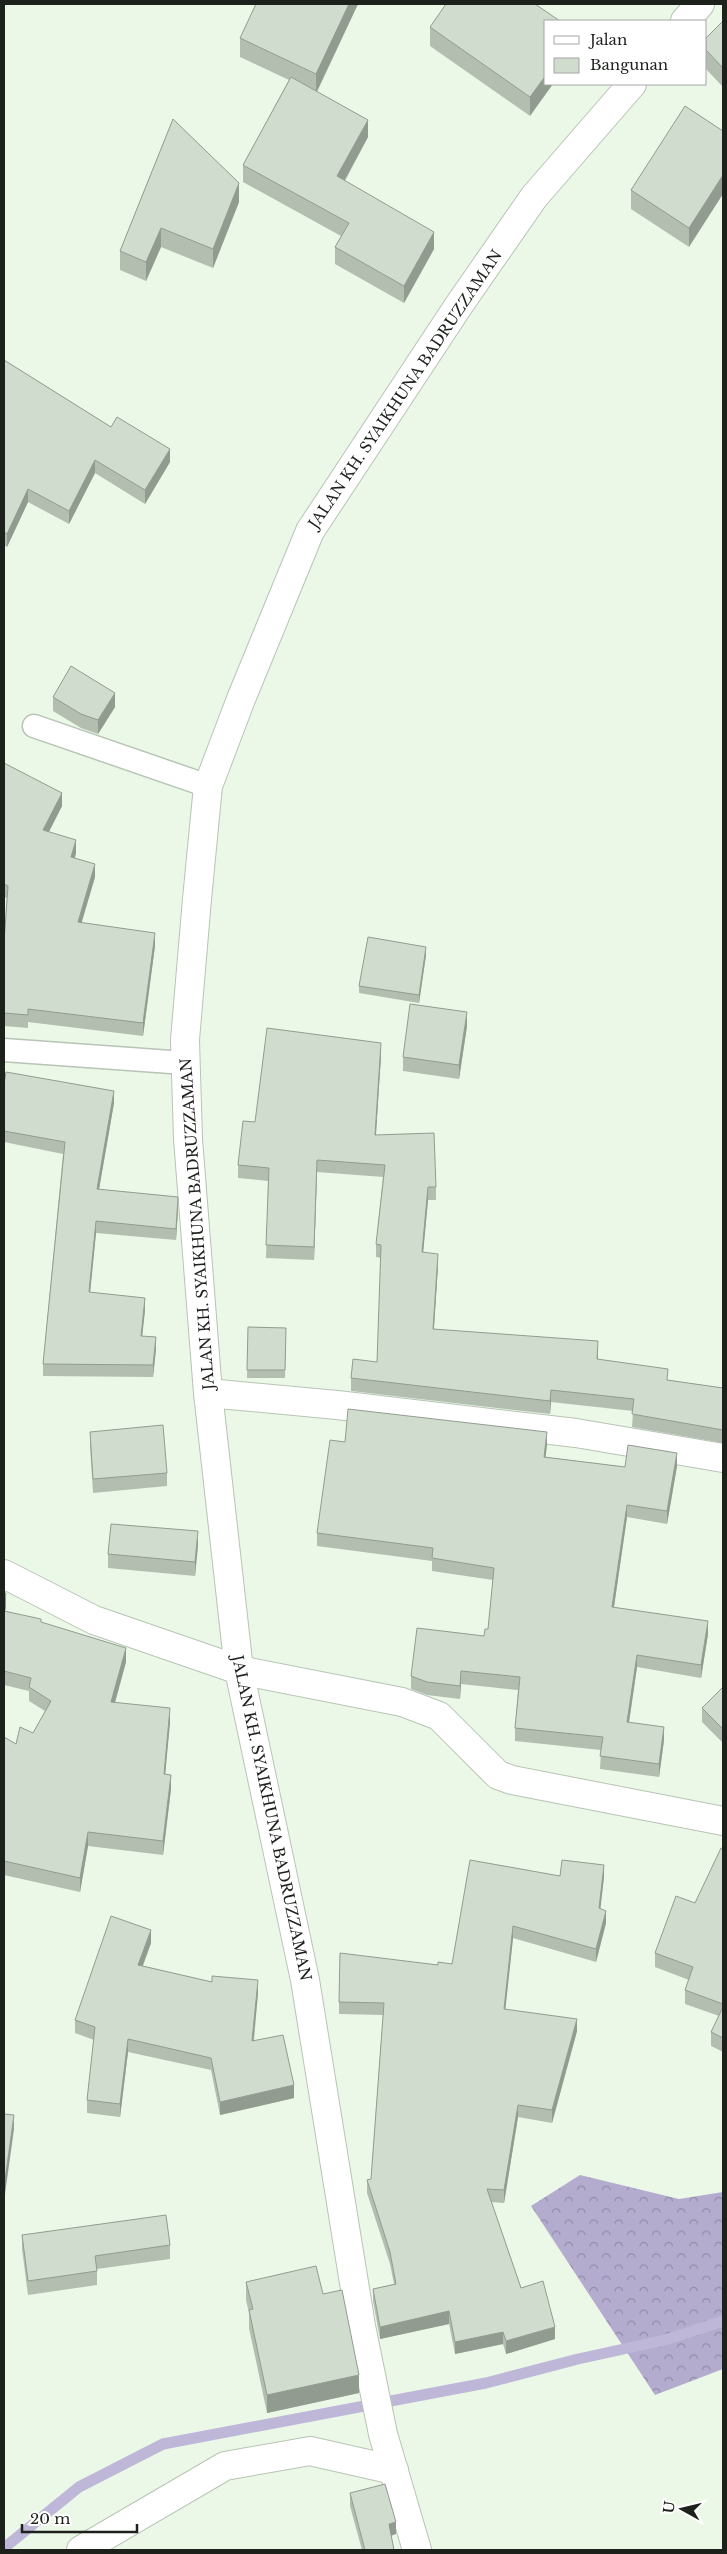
<svg xmlns="http://www.w3.org/2000/svg" width="727" height="2554" viewBox="0 0 727 2554" font-family="'Libre Baskerville',serif">
  <style>
    .forest { fill: url(#forest-crowns) }
    .lines { fill: none; stroke-linecap: round; stroke-linejoin: round }
    .stream { stroke: #bfb7d8; stroke-width: 11 }
    .service-casing { stroke: #b8c4b5; stroke-width: 25 }
    .minor-casing { stroke: #b8c4b5; stroke-width: 30 }
    .secondary-casing { stroke: #b8c4b5; stroke-width: 30 }
    .service { stroke: #fff; stroke-width: 22 }
    .minor { stroke: #fff; stroke-width: 28 }
    .secondary { stroke: #fff; stroke-width: 28 }
    .wall { fill: #b3beb1 }
    .shaded-wall { fill: #929b90 }
    .building { fill: #d0ddce; stroke: #929b90 }
    .labels { text-anchor: middle; dominant-baseline: central; stroke-width: 5; stroke-linejoin: round; paint-order: stroke }
    .street-label { font-size: 15px; fill: #1d211c; stroke: #fff }
  </style>
  <defs>
    <pattern id="forest-crowns" width="20" height="18" patternUnits="userSpaceOnUse" patternTransform="scale(1.25)"><rect width="20" height="18" fill="#b4acce"/><path d="M2 6a3 3 0 1 1 6 0M12 15a3 3 0 1 1 6 0" fill="none" stroke="#928ca6"/></pattern>
  </defs>
  <rect width="100%" height="100%" fill="#ebf8e8"/>
  <polygon class="forest" points="580,2175 679,2199 723,2192 723,2369 655,2395 531,2206"/>
  <g class="lines">
    <polyline class="stream" points="4,2548 79,2487 163,2444 486,2383 578,2359 665,2340 723,2321"/>
    <defs>
      <g id="service">
        <polyline points="34,726 208,786"/>
        <polyline points="4,1050 185,1063"/>
      </g>
      <g id="minor">
        <polyline points="208,1393 337,1405 576,1433 723,1458"/>
        <polyline points="4,1574 94,1620 239,1670 402,1702 439,1716 498,1775 512,1780 723,1821"/>
        <polyline points="81,2550 225,2466 310,2451 394,2470"/>
      </g>
      <g id="secondary">
        <polyline points="685,21 700,4"/>
        <polyline points="417,2550 383,2434 361,2326 305,1980 239,1670 208,1393 188,1139 185,1040 197,899 208,786 241,699 310,531 459,305 534,197 632,84"/>
      </g>
    </defs>
    <use href="#service" class="service-casing"/>
    <use href="#minor" class="minor-casing"/>
    <use href="#secondary" class="secondary-casing"/>
    <use href="#service" class="service"/>
    <use href="#minor" class="minor"/>
    <use href="#secondary" class="secondary"/>
  </g>
  <g class="wall">
    <polygon points="358,4 317,92 368,137 345,181 434,249 404,303 335,264 335,247 341,236 243,182 243,165 289,80 240,57 240,38"/>
    <polygon points="535,4 530,116 430,46 430,27"/>
    <polygon points="723,21 723,87 706,69 706,38"/>
    <polygon points="173,119 239,202 213,268 161,247 146,281 120,270 120,251"/>
    <polygon points="723,131 689,247 631,209 631,190"/>
    <polygon points="4,360 111,427 170,462 145,504 95,473 69,524 28,502 7,547 4,545"/>
    <polygon points="53,697 115,707 98,734 81,728 53,711"/>
    <polygon points="4,763 62,806 49,832 76,853 75,858 95,877 81,923 155,946 143,1036 28,1022 28,1028 4,1026 4,942 7,898 4,897"/>
    <polygon points="426,955 419,1003 359,993 359,986"/>
    <polygon points="467,1026 459,1079 403,1071 403,1057"/>
    <polygon points="381,1056 376,1135 436,1187 436,1200 428,1200 423,1252 438,1266 434,1329 598,1354 598,1359 668,1380 723,1388 723,1443 632,1427 633,1411 551,1402 550,1414 351,1391 351,1378 377,1362 381,1258 376,1257 376,1244 383,1177 317,1172 314,1260 266,1258 268,1181 238,1178 238,1165 255,1122"/>
    <polygon points="4,1085 114,1103 99,1189 178,1209 176,1240 96,1233 90,1292 145,1310 142,1336 156,1349 153,1377 43,1376 43,1364 63,1154 4,1142"/>
    <polygon points="248,1327 286,1328 285,1378 247,1378"/>
    <polygon points="90,1432 167,1473 167,1486 93,1493 90,1446"/>
    <polygon points="345,1442 547,1445 545,1457 625,1467 677,1466 667,1524 627,1517 614,1607 708,1634 701,1678 637,1667 629,1723 664,1740 659,1777 600,1769 601,1750 515,1741 515,1728 518,1690 461,1684 460,1699 427,1695 411,1689 411,1676 484,1636 488,1629 493,1580 432,1571 432,1561 317,1546 317,1533"/>
    <polygon points="198,1545 195,1576 108,1568 108,1554"/>
    <polygon points="4,1593 6,1607 5,1611 41,1623 126,1662 115,1703 170,1722 165,1774 171,1789 163,1855 88,1846 80,1892 4,1875 4,1737 16,1744 33,1733 45,1711 29,1701 29,1691 4,1685"/>
    <polygon points="723,1687 723,1743 702,1722 702,1708"/>
    <polygon points="723,1849 723,2052 711,2046 711,2032 719,2016 685,2004 685,1990 689,1980 655,1967 655,1953 695,1903"/>
    <polygon points="560,1876 604,1877 600,1909 606,1923 596,1962 513,1938 505,2010 577,2031 552,2123 518,2117 504,2203 491,2202 521,2288 555,2339 506,2354 503,2344 455,2354 449,2324 380,2339 373,2301 373,2289 394,2284 390,2264 367,2193 367,2180 371,2179 383,2015 339,2014 339,2002 438,1965 452,1964"/>
    <polygon points="151,1943 143,1966 258,1993 254,2041 294,2098 220,2115 211,2070 128,2052 120,2117 87,2113 87,2100 94,2040 75,2033 75,2020"/>
    <polygon points="22,2235 170,2245 170,2259 97,2269 97,2285 28,2295 22,2249"/>
    <polygon points="246,2282 323,2294 359,2393 267,2413 249,2328 249,2313 246,2300"/>
    <polygon points="350,2493 396,2534 391,2536 394,2550 362,2550 350,2506"/>
  </g>
  <g class="shaded-wall">
    <polygon points="349,4 358,4 316,93 316,74"/>
    <polygon points="546,75 546,84 553,84 530,116 530,97"/>
    <polygon points="368,120 368,137 337,194 337,176"/>
    <polygon points="723,175 723,194 689,247 689,228"/>
    <polygon points="239,183 239,202 213,268 213,249"/>
    <polygon points="161,228 161,247 146,281 146,262"/>
    <polygon points="434,232 434,249 404,303 404,286"/>
    <polygon points="170,449 170,462 145,504 145,490"/>
    <polygon points="95,460 95,473 69,524 69,511"/>
    <polygon points="28,489 28,502 7,547 7,534"/>
    <polygon points="115,693 115,707 98,734 98,720"/>
    <polygon points="62,793 62,806 43,843 43,830"/>
    <polygon points="76,840 76,853 71,870 71,857"/>
    <polygon points="95,864 95,877 78,935 78,922"/>
    <polygon points="155,933 155,946 143,1036 143,1023"/>
    <polygon points="426,947 426,955 419,1003 419,995"/>
    <polygon points="467,1012 467,1026 459,1079 459,1065"/>
    <polygon points="381,1043 381,1056 375,1148 375,1135"/>
    <polygon points="114,1091 114,1103 97,1201 97,1189"/>
    <polygon points="317,1160 317,1172 314,1260 314,1247"/>
    <polygon points="428,1187 428,1200 422,1265 422,1252"/>
    <polygon points="178,1197 178,1209 176,1240 176,1229"/>
    <polygon points="96,1221 96,1233 89,1304 89,1292"/>
    <polygon points="438,1254 438,1266 433,1342 433,1329"/>
    <polygon points="145,1298 145,1310 141,1347 141,1336"/>
    <polygon points="156,1337 156,1349 153,1377 153,1365"/>
    <polygon points="598,1341 598,1354 597,1372 597,1359"/>
    <polygon points="551,1390 551,1402 550,1414 550,1401"/>
    <polygon points="547,1432 547,1445 544,1470 544,1457"/>
    <polygon points="677,1453 677,1466 667,1524 667,1511"/>
    <polygon points="627,1505 627,1517 612,1620 612,1607"/>
    <polygon points="198,1531 198,1545 195,1576 195,1562"/>
    <polygon points="6,1593 6,1607 4,1618 4,1604"/>
    <polygon points="708,1621 708,1634 701,1678 701,1665"/>
    <polygon points="126,1648 126,1662 111,1716 111,1702"/>
    <polygon points="637,1655 637,1667 627,1735 627,1722"/>
    <polygon points="461,1671 461,1684 460,1699 460,1686"/>
    <polygon points="170,1708 170,1722 164,1788 164,1774"/>
    <polygon points="664,1727 664,1740 659,1777 659,1764"/>
    <polygon points="171,1775 171,1789 163,1855 163,1841"/>
    <polygon points="88,1832 88,1846 80,1892 80,1878"/>
    <polygon points="604,1865 604,1877 599,1921 599,1908"/>
    <polygon points="606,1911 606,1923 596,1962 596,1949"/>
    <polygon points="513,1926 513,1938 504,2022 504,2009"/>
    <polygon points="151,1930 151,1943 138,1978 138,1965"/>
    <polygon points="258,1980 258,1993 252,2054 252,2041"/>
    <polygon points="577,2019 577,2031 552,2123 552,2110"/>
    <polygon points="128,2039 128,2052 120,2117 120,2104"/>
    <polygon points="294,2085 294,2098 220,2115 220,2102"/>
    <polygon points="518,2105 518,2117 504,2203 504,2190"/>
    <polygon points="14,2115 14,2129 4,2201 4,2187"/>
    <polygon points="449,2311 449,2324 380,2339 380,2327"/>
    <polygon points="555,2327 555,2339 506,2354 506,2341"/>
    <polygon points="503,2332 503,2344 455,2354 455,2342"/>
    <polygon points="359,2375 359,2393 267,2413 267,2395"/>
    <polygon points="396,2522 396,2534 389,2536 389,2524"/>
  </g>
  <g class="building">
    <polygon points="256,4 349,4 316,74 240,38"/>
    <polygon points="446,4 535,4 560,21 546,21 546,75 530,97 430,27"/>
    <polygon points="723,21 723,68 706,50 706,38"/>
    <polygon points="291,77 368,120 337,176 434,232 404,286 335,247 349,223 243,165"/>
    <polygon points="685,106 723,131 723,175 689,228 631,190"/>
    <polygon points="173,119 239,183 213,249 161,228 146,262 120,251"/>
    <polygon points="4,360 111,427 117,417 170,449 145,490 95,460 69,511 28,489 7,534 4,532"/>
    <polygon points="71,666 115,693 98,720 81,714 53,697"/>
    <polygon points="4,763 62,793 43,830 76,840 71,857 95,864 78,922 155,933 143,1023 28,1009 28,1015 4,1013 4,942 8,886 4,884"/>
    <polygon points="368,937 426,947 419,995 359,986"/>
    <polygon points="410,1004 467,1012 459,1065 403,1057"/>
    <polygon points="267,1028 381,1043 375,1135 434,1133 436,1187 428,1187 422,1252 438,1254 433,1329 598,1341 597,1359 668,1369 667,1380 723,1388 723,1430 632,1414 634,1399 551,1390 550,1401 351,1378 353,1359 377,1362 381,1245 376,1244 385,1165 317,1160 314,1247 266,1245 269,1168 238,1165 243,1121 255,1122"/>
    <polygon points="6,1072 114,1091 97,1189 178,1197 176,1229 96,1221 89,1292 145,1298 141,1336 156,1337 153,1365 43,1364 65,1142 4,1131 4,1085"/>
    <polygon points="248,1327 286,1328 285,1370 247,1370"/>
    <polygon points="348,1409 547,1432 544,1457 625,1467 628,1445 677,1453 667,1511 627,1505 612,1607 708,1621 701,1665 637,1655 627,1722 664,1727 659,1764 600,1756 603,1737 515,1728 520,1677 461,1671 460,1686 427,1682 411,1676 417,1628 484,1636 485,1629 488,1629 494,1568 432,1558 433,1548 317,1533 330,1440 345,1442"/>
    <polygon points="163,1425 167,1473 93,1479 90,1432"/>
    <polygon points="111,1524 198,1531 195,1562 108,1554"/>
    <polygon points="4,1593 6,1593 4,1604"/>
    <polygon points="4,1611 41,1619 41,1622 126,1648 111,1702 170,1708 164,1774 171,1775 163,1841 88,1832 80,1878 4,1861 4,1737 16,1744 20,1727 33,1733 51,1701 29,1687 31,1678 4,1671"/>
    <polygon points="723,1687 723,1729 702,1708"/>
    <polygon points="721,1848 723,1849 723,2004 685,1990 693,1967 655,1953 676,1896 695,1903"/>
    <polygon points="470,1860 560,1876 562,1860 604,1865 599,1908 606,1911 596,1949 513,1926 504,2009 577,2019 552,2110 518,2105 504,2190 487,2189 521,2288 543,2281 555,2327 506,2341 503,2332 455,2342 449,2311 380,2327 373,2289 396,2284 390,2252 367,2180 371,2179 384,2003 339,2002 340,1953 438,1965 438,1962 452,1964"/>
    <polygon points="111,1916 151,1930 138,1965 212,1982 212,1976 258,1980 252,2041 283,2035 294,2085 220,2102 211,2058 128,2039 120,2104 87,2100 95,2027 75,2020"/>
    <polygon points="723,2007 723,2038 711,2032"/>
    <polygon points="4,2114 14,2115 4,2187"/>
    <polygon points="166,2215 170,2245 95,2256 97,2271 28,2281 22,2235"/>
    <polygon points="316,2266 323,2294 342,2290 359,2375 267,2395 249,2310 253,2309 246,2282"/>
    <polygon points="385,2484 396,2522 389,2524 394,2550 365,2550 350,2493"/>
  </g>
  <g class="labels">
    <g class="street-label">
      <text transform="translate(405 389) rotate(-56)">JALAN KH. SYAIKHUNA BADRUZZAMAN</text>
      <text transform="translate(197 1224) rotate(-94)">JALAN KH. SYAIKHUNA BADRUZZAMAN</text>
      <text transform="translate(272 1818) rotate(78)">JALAN KH. SYAIKHUNA BADRUZZAMAN</text>
    </g>
  </g>
  <rect width="727" height="2554" fill="none" stroke="#1d211c" stroke-width="10"/>
  <rect x="544" y="20" width="162" height="65" fill="#ffffff" stroke="#a5a6a4"/>
  <rect x="554" y="36" width="25" height="8" fill="#ffffff" stroke="#a5a6a4"/>
  <text x="590" y="45" font-size="15" fill="#1d211c">Jalan</text>
  <rect x="554" y="58" width="25" height="15" fill="#d0ddce" stroke="#a5a6a4"/>
  <text x="590" y="70" font-size="15" fill="#1d211c">Bangunan</text>
  <g transform="translate(682 2509) rotate(278)" stroke="#ffffff" stroke-width="4" paint-order="stroke">
  <path d="M0-4L9 19L0 12L-9 19Z" fill="#1d211c"/>
  <text y="-8" font-size="14" font-weight="bold" text-anchor="middle" fill="#1d211c">U</text>
  </g>
  <path d="M22 2524v8h115v-8" fill="none" stroke="#1d211c" stroke-width="2.5"/>
  <text x="30" y="2524" font-size="15" fill="#1d211c" stroke="#ffffff" stroke-width="4" paint-order="stroke">20 m</text>
</svg>
